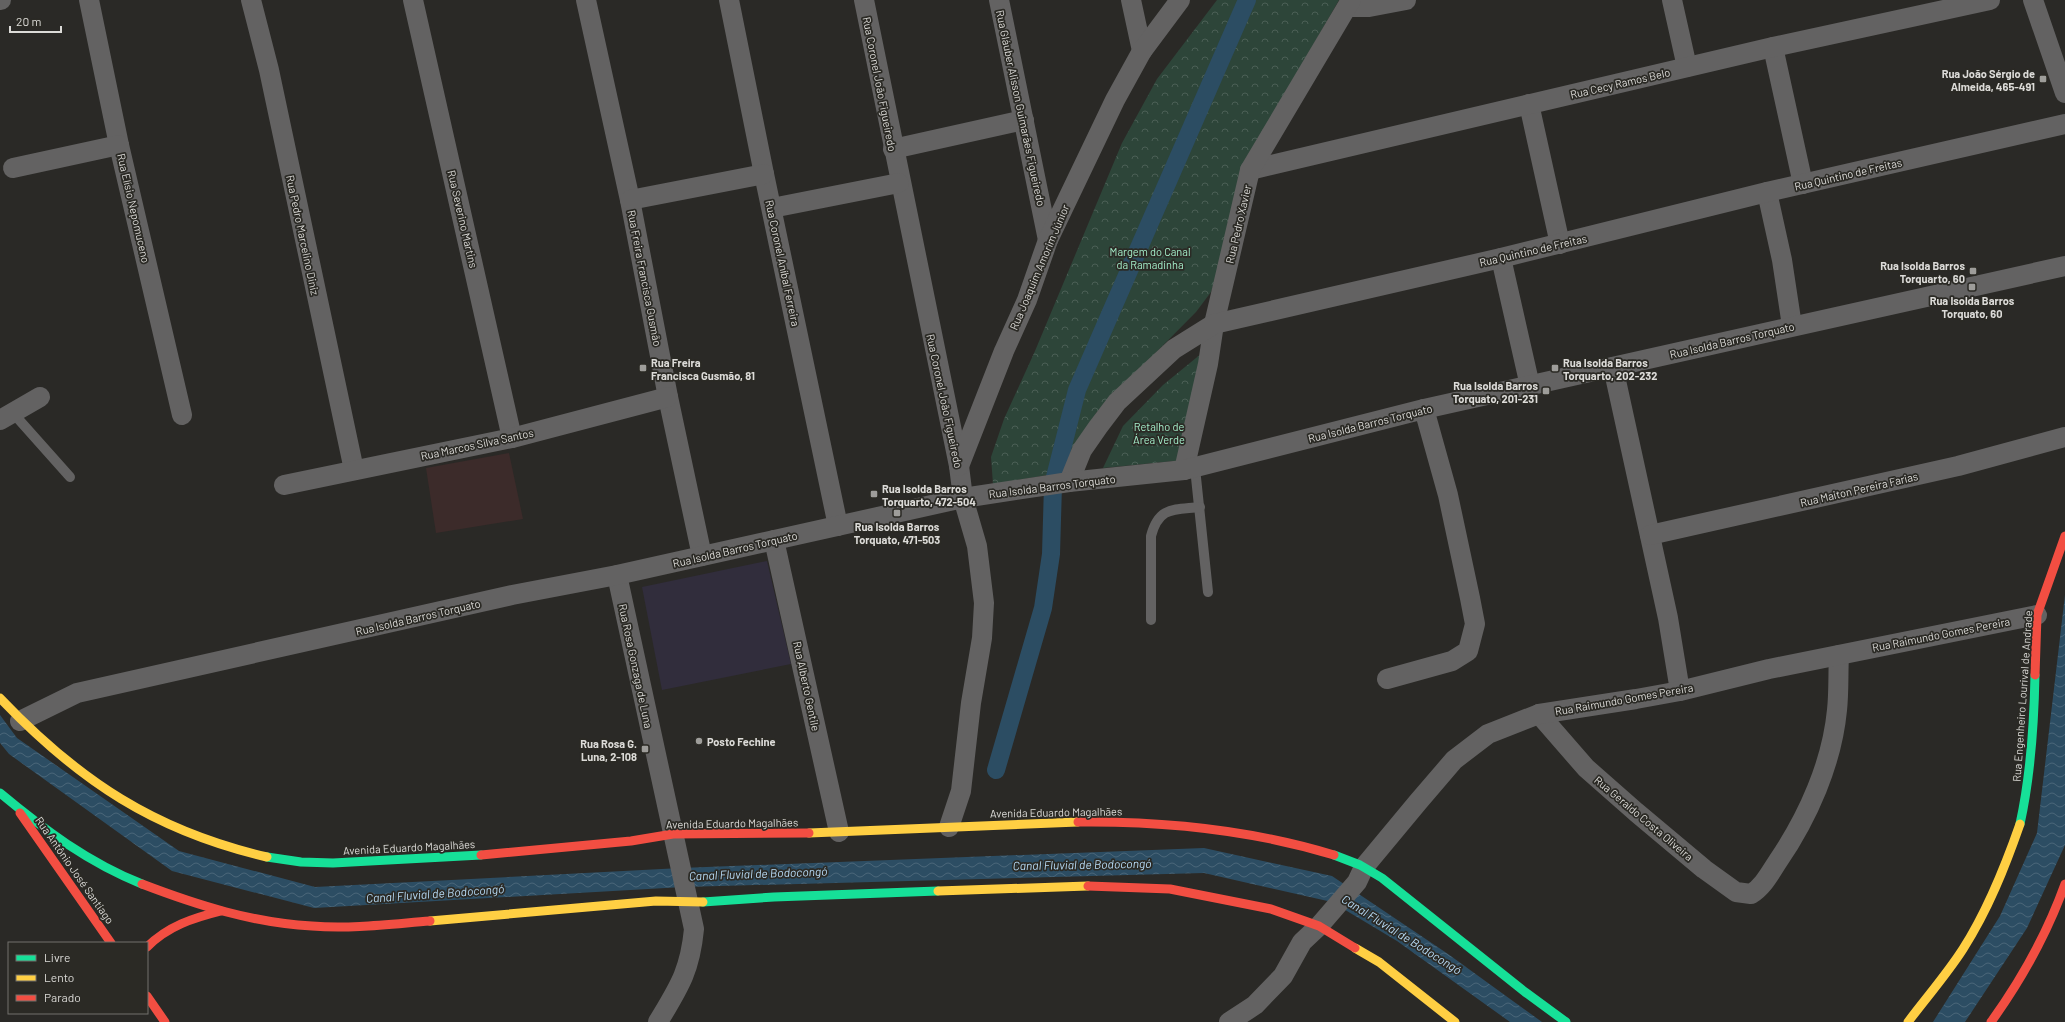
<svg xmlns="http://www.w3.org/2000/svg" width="2065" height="1022" viewBox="0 0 2065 1022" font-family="Barlow,sans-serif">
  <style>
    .industrial { fill: #312d3c }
    .education { fill: #3c2b2a }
    .park { fill: url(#park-crowns) }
    .water { fill: url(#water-waves) }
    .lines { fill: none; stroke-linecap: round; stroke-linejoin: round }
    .canal { stroke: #2c4d63; stroke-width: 18 }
    .lane { stroke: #636262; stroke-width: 10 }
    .street { stroke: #636262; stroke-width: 20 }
    .fast { stroke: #16e098; stroke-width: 9 }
    .slow { stroke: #ffcf43; stroke-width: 9 }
    .jam { stroke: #f24e42; stroke-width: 9 }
    .poi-dot { fill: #9e9d9a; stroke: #2b2a25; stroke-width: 1.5 }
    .labels { text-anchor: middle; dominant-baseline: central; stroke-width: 3.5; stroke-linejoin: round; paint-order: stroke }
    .poi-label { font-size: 11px; font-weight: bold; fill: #dcdbd8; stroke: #2b2a25; text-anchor: end }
    .street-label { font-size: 11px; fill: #dcdbd8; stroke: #2b2a25 }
    .park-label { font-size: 11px; fill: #a4eeca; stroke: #2b2a25 }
    .water-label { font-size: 12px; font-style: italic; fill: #b7dbf6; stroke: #2b2a25 }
  </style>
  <defs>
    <pattern id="park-crowns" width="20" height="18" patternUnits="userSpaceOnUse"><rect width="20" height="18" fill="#2d4539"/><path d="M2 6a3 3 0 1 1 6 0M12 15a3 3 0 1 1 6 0" fill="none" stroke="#4b5f55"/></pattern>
    <pattern id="water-waves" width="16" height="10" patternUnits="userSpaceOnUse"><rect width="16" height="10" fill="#2c4d63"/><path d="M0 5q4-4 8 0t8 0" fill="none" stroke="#4a6679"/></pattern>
  </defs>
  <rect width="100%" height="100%" fill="#2a2926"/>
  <polygon class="industrial" points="767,561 791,664 662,690 642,587"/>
  <polygon class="education" points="509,453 523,519 436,533 426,468"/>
  <g class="park">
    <polygon points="1217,0 1339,0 1273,115 1211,292 1196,312 1096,413 1072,471 993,484 991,457 1004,419 1035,351 1122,143 1157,79"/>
    <polygon points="1207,349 1184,460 1103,468 1123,426 1163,385"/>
  </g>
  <g class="water">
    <polygon points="2065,595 2065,845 2027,928 1965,1022 1933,1022 2000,916 2037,833"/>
    <polygon points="0,715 17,738 179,851 315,887 681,868 1204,848 1332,876 1448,954 1542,1022 1510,1022 1397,941 1332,902 1204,873 683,887 314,908 172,871 9,754 0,743"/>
  </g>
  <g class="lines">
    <polyline class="canal" points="996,770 1043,608 1051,554 1053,485 1077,390 1247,0"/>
    <g class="lane">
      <polyline points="13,413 70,477"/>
      <polyline points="1195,468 1208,592"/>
      <path d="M1151,620V536C1159,506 1174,510 1200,507"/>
    </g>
    <g class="street">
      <polyline points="0,0 1,0"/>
      <polyline points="89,0 119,145 182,415"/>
      <polyline points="251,0 269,70 354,470"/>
      <polyline points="413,0 512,438"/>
      <polyline points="586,0 630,200 668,397 702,556"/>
      <polyline points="729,0 764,174 838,526"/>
      <polyline points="864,0 959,466 963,498 977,546 984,603 982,638 971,703 961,791 949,827"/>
      <polyline points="999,0 1048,240"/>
      <polyline points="1131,0 1142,51"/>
      <polyline points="1672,0 1687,67"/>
      <polyline points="2033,0 2065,93"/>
      <polyline points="1348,7 1369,7 1406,0"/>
      <polyline points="1773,47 1803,184"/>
      <polyline points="1529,104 1560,244"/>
      <polyline points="893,149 1024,120"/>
      <polyline points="13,168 119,145"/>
      <polyline points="1250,170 1773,47 1990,0"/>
      <polyline points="1767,192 1782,260 1792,326"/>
      <polyline points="630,200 764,174"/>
      <polyline points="772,208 899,183"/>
      <polyline points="1501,258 1530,386"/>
      <polyline points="1613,367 1668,618 1680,691"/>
      <polyline points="0,420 40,397"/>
      <polyline points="959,466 1004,351 1027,300 1048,240 1115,100 1142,51 1180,0"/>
      <polyline points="1184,470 1208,364 1214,324 1250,170 1351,0"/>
      <polyline points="1069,482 1082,450 1098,427 1117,402 1174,349 1214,324 1501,258 1767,192 2065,124"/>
      <polyline points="284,485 512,438 668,397"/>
      <polyline points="1650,535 1958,466 2065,437"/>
      <polyline points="774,540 839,832"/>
      <path d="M617,575L694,929C690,971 679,987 658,1022"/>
      <polyline points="1387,679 1452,661 1468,651 1475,624 1470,598 1448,495 1424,409"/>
      <path d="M1539,714L1586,768L1636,812L1704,869L1736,892L1751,894C1763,887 1770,873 1778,861C1808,817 1832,763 1837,710C1839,692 1838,673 1839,655"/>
      <polyline points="20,721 77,693 512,595 617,575 963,498 1069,482 1184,470 1424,409 2065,266"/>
      <polyline points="1229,1022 1255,1005 1283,976 1302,942 1319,926 1357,882 1364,867 1418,802 1454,760 1488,734 1539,714 1636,699 1680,691 1769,669 2037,615"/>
    </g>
    <g class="fast">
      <path d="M0,793C43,829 89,863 142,884"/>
      <path d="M2020,824C2031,774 2034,726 2035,675"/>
      <polyline points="1334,855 1360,865 1382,878 1525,992 1566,1022"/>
      <polyline points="267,857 301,862 333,863 481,855"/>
      <polyline points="703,902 774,897 938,891"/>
    </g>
    <g class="slow">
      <path d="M0,698C79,781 155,831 267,857"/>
      <polyline points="809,833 1078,822"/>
      <polyline points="938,891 1088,886"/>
      <polyline points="430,921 656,901 703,902"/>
      <polyline points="1355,948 1379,962 1455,1022"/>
      <path d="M1908,1022C1926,998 1947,974 1963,949C1988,910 2005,867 2020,824"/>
    </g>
    <g class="jam">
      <polyline points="2035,675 2037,615 2065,536"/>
      <polyline points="20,813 111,943"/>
      <path d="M1078,822C1164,821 1252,830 1334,855"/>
      <polyline points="481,855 631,841 673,834 809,833"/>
      <path d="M142,884C197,905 253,923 312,926C352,929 391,924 430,921"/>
      <polyline points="1088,886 1170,889 1271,909 1319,926 1355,948"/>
      <path d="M147,947C168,926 193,918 221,911"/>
      <polyline points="147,996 165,1022"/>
      <path d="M1991,1022C2022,979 2047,934 2065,884"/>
    </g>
  </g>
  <g class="poi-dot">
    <rect x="2039" y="75" width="8" height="8" rx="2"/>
    <rect x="1969" y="267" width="8" height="8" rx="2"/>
    <rect x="1968" y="283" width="8" height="8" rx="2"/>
    <rect x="639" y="364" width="8" height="8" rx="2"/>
    <rect x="1551" y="364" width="8" height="8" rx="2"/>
    <rect x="1542" y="387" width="8" height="8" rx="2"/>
    <rect x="870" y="490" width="8" height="8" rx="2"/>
    <rect x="893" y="509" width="8" height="8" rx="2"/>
    <circle cx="699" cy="741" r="4"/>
    <rect x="641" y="745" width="8" height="8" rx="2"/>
  </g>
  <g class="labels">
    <g class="poi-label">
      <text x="2035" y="73">Rua João Sérgio de<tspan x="2035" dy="13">Almeida, 465-491</tspan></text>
      <text x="1965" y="265">Rua Isolda Barros<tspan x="1965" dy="13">Torquarto, 60</tspan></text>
      <text x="1972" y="300" text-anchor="middle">Rua Isolda Barros<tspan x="1972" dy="13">Torquato, 60</tspan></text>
      <text x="651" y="362" text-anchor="start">Rua Freira<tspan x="651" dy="13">Francisca Gusmão, 81</tspan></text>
      <text x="1563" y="362" text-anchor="start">Rua Isolda Barros<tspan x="1563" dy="13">Torquarto, 202-232</tspan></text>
      <text x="1538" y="385">Rua Isolda Barros<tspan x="1538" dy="13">Torquato, 201-231</tspan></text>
      <text x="882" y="488" text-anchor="start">Rua Isolda Barros<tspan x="882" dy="13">Torquarto, 472-504</tspan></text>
      <text x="897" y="526" text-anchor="middle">Rua Isolda Barros<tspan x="897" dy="13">Torquato, 471-503</tspan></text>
      <text x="707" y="741" text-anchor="start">Posto Fechine</text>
      <text x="637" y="743">Rua Rosa G.<tspan x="637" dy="13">Luna, 2-108</tspan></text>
    </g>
    <g class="street-label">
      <text transform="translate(1620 83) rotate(-13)">Rua Cecy Ramos Belo</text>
      <text transform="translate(880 84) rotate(79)">Rua Coronel João Figueiredo</text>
      <text transform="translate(1021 108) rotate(78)">Rua Gláuber Alisson Guimarães Figueiredo</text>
      <text transform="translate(1848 174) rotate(-13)">Rua Quintino de Freitas</text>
      <text transform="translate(134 208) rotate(77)">Rua Elísio Nepomuceno</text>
      <text transform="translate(463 219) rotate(77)">Rua Severino Martins</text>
      <text transform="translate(1238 224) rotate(-77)">Rua Pedro Xavier</text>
      <text transform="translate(303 235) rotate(78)">Rua Pedro Marcelino Diniz</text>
      <text transform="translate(1533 250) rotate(-13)">Rua Quintino de Freitas</text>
      <text transform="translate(783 263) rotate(78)">Rua Coronel Aníbal Ferreira</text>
      <text transform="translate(1039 267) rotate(-67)">Rua Joaquim Amorim Júnior</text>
      <text transform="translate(645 278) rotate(79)">Rua Freira Francisca Gusmão</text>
      <text transform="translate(1732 340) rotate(-13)">Rua Isolda Barros Torquato</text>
      <text transform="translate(945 401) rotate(78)">Rua Coronel João Figueiredo</text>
      <text transform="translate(1370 423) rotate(-14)">Rua Isolda Barros Torquato</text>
      <text transform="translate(477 444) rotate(-12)">Rua Marcos Silva Santos</text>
      <text transform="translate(1052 486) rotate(-7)">Rua Isolda Barros Torquato</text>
      <text transform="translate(1859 489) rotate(-13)">Rua Maiton Pereira Farias</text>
      <text transform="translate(735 549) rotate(-13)">Rua Isolda Barros Torquato</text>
      <text transform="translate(418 617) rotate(-13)">Rua Isolda Barros Torquato</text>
      <text transform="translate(1941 634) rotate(-11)">Rua Raimundo Gomes Pereira</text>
      <text transform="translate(636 666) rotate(78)">Rua Rosa Gonzaga de Luna</text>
      <text transform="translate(807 686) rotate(78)">Rua Alberto Gentile</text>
      <text transform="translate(2022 696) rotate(-86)">Rua Engenheiro Lourival de Andrade</text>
      <text transform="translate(1624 699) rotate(-10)">Rua Raimundo Gomes Pereira</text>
      <text transform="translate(1056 812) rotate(-1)">Avenida Eduardo Magalhães</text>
      <text transform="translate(1644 818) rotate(40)">Rua Geraldo Costa Oliveira</text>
      <text transform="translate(732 823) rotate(-1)">Avenida Eduardo Magalhães</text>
      <text transform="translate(409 847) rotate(-3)">Avenida Eduardo Magalhães</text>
      <text transform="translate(75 870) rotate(55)">Rua Antônio José Santiago</text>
    </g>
    <g class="park-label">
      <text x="1150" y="251">Margem do Canal<tspan x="1150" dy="13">da Ramadinha</tspan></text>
      <text x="1159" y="426">Retalho de<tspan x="1159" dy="13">Área Verde</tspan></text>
    </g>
    <g class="water-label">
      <text transform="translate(1082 864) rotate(-1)">Canal Fluvial de Bodocongó</text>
      <text transform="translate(758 873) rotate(-2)">Canal Fluvial de Bodocongó</text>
      <text transform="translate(435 893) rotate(-4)">Canal Fluvial de Bodocongó</text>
      <text transform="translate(1402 934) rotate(32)">Canal Fluvial de Bodocongó</text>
    </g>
  </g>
  <rect x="8" y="942" width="140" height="72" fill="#2b2a25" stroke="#72716d"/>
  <rect x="16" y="955" width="20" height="6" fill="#16e098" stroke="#72716d"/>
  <text x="44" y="962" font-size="12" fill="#dcdbd8">Livre</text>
  <rect x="16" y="975" width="20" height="6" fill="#ffcf43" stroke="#72716d"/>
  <text x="44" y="982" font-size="12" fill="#dcdbd8">Lento</text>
  <rect x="16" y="995" width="20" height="6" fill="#f24e42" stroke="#72716d"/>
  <text x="44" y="1002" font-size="12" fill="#dcdbd8">Parado</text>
  <path d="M10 26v6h51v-6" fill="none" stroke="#dcdbd8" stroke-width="2"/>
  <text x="16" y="26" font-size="12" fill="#dcdbd8" stroke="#2b2a25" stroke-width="3" paint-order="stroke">20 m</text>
</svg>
